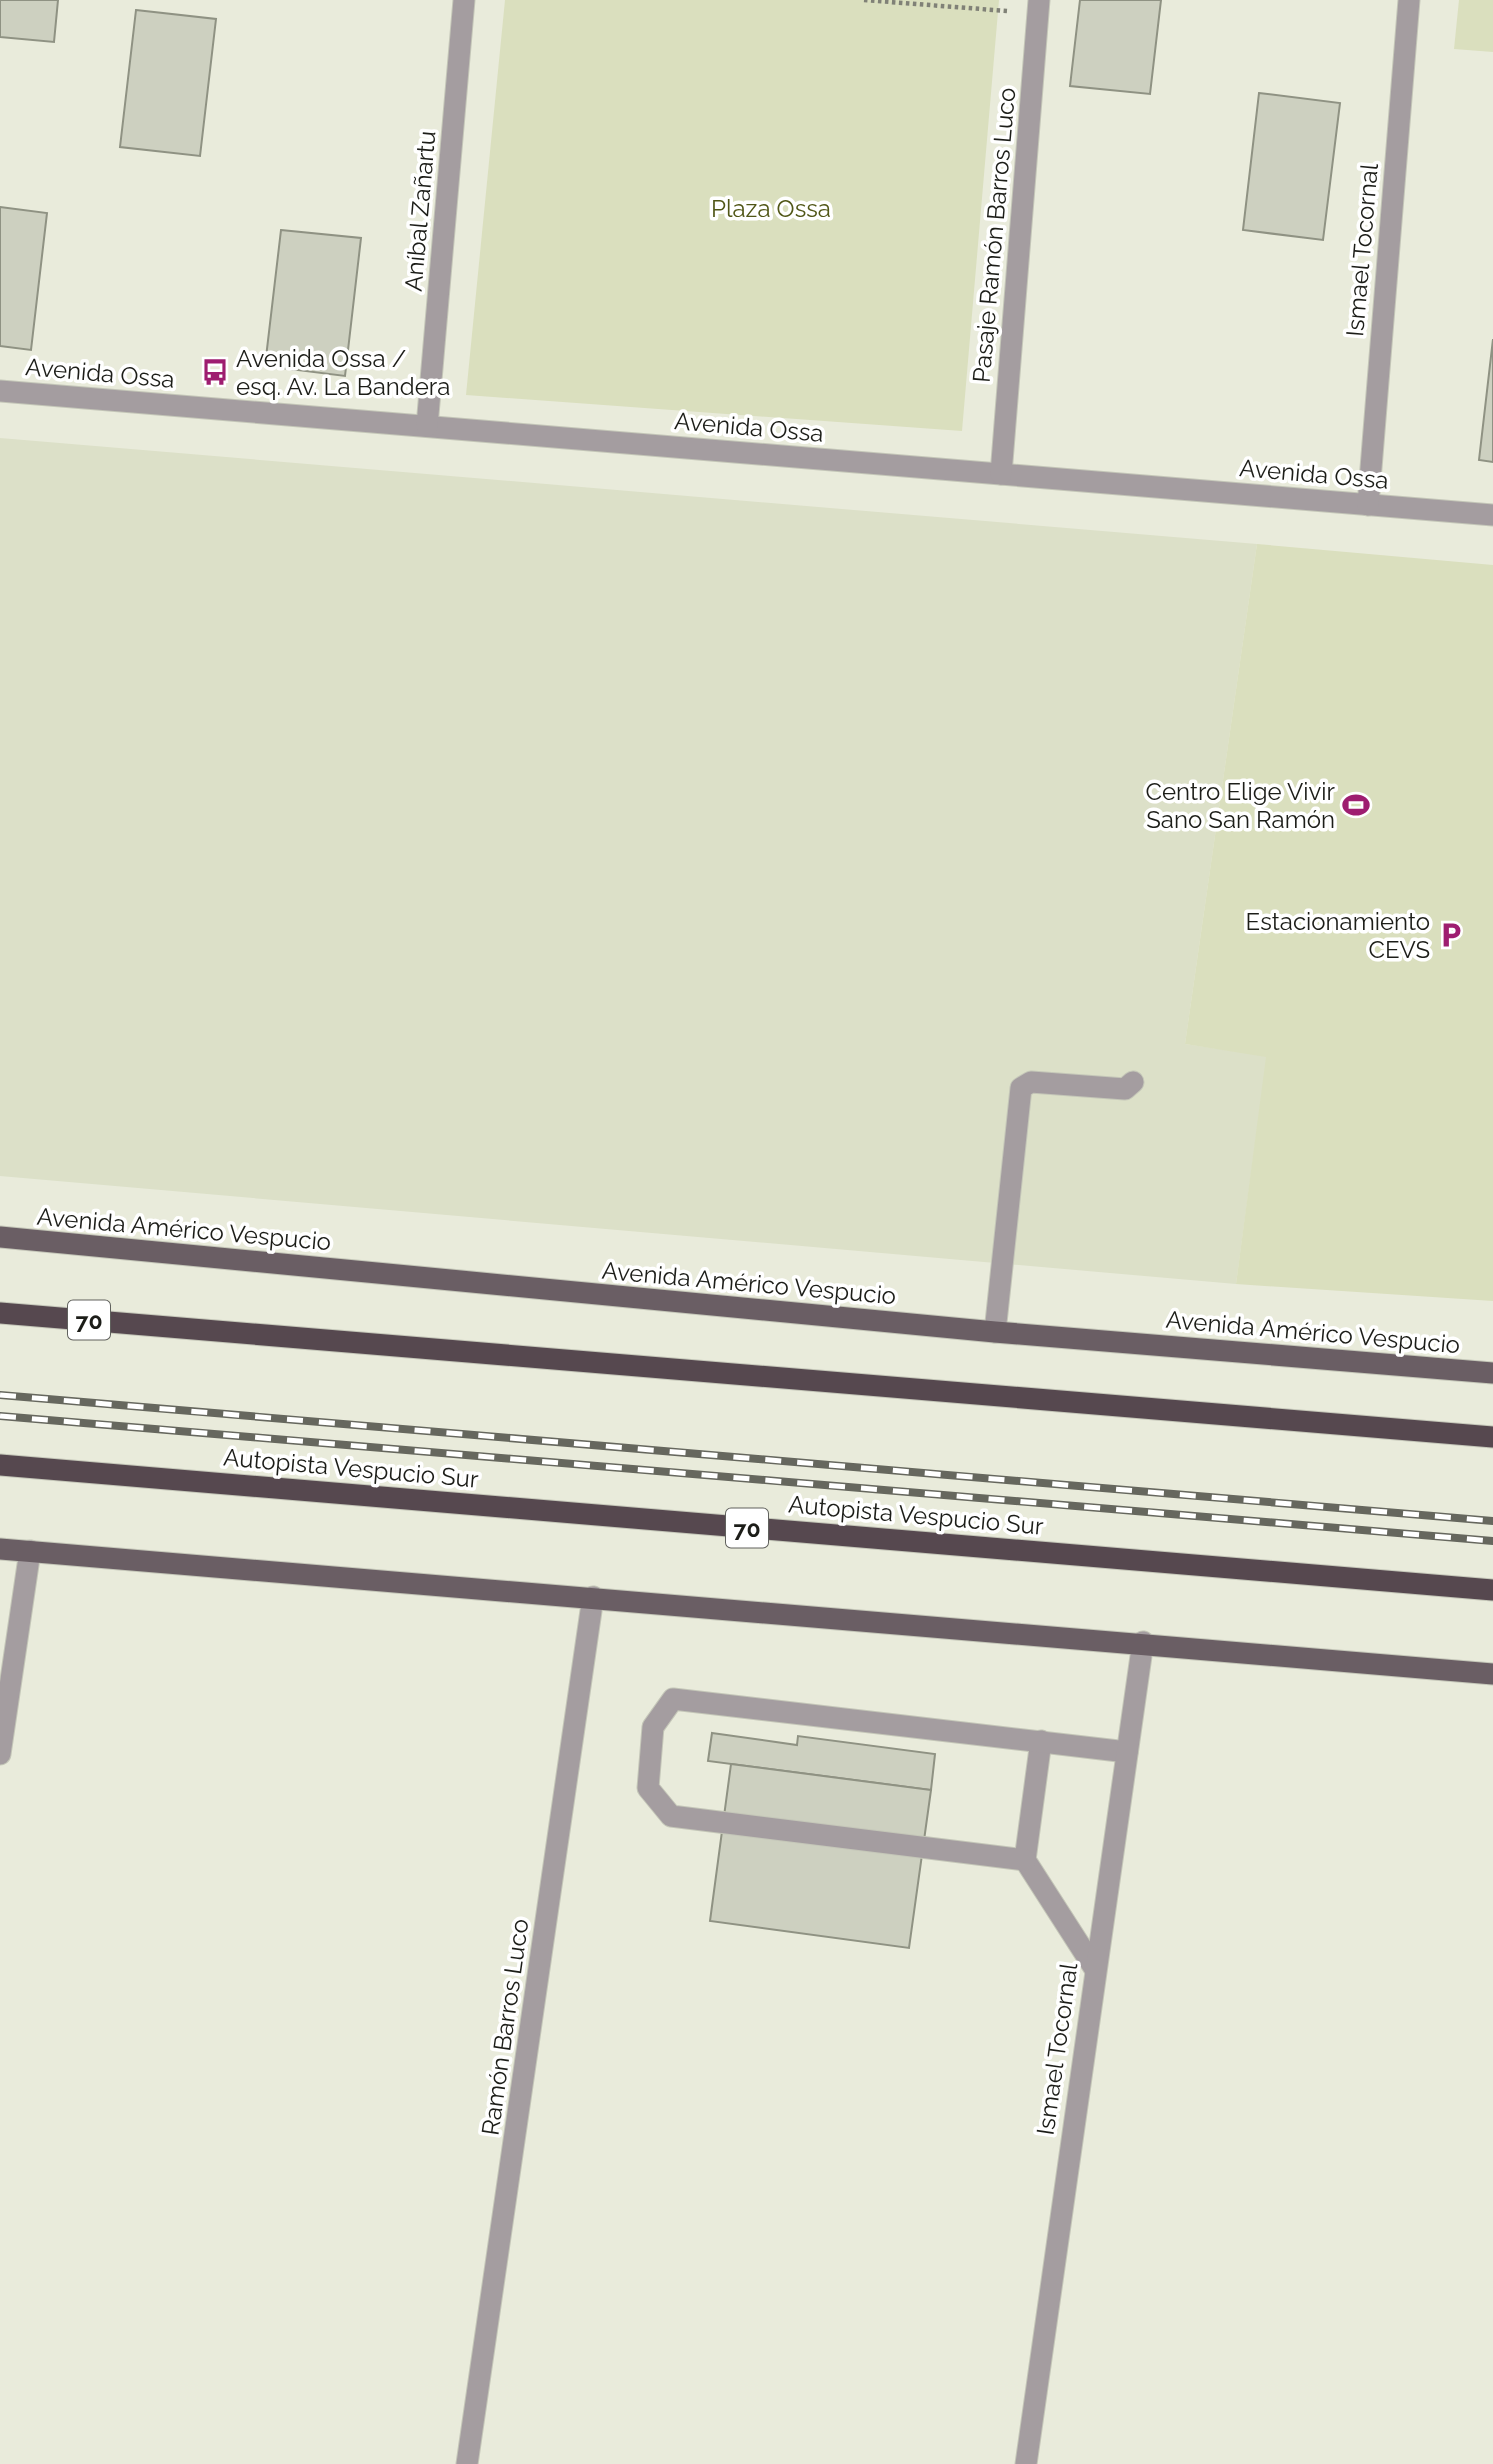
<svg xmlns="http://www.w3.org/2000/svg" width="1493" height="2464" viewBox="0 0 1493 2464" font-family="Raleway,sans-serif">
  <style>
    .built { fill: #dce0c8 }
    .green { fill: #dadfbe }
    .building { fill: #cdd0c0; stroke: #8f9283; stroke-width: 2 }
    .lines { fill: none; stroke-linecap: round; stroke-linejoin: round }
    .minor-casing { stroke: #c4c6b8; stroke-width: 23 }
    .major-casing { stroke: #c4c6b8; stroke-width: 23 }
    .highway-casing { stroke: #c4c6b8; stroke-width: 23 }
    .path { stroke: #808177; stroke-width: 4.5; stroke-dasharray: 3.5 3.5; stroke-linecap: butt }
    .minor { stroke: #a49da0; stroke-width: 21 }
    .major { stroke: #6a5e64; stroke-width: 21 }
    .highway { stroke: #56484f; stroke-width: 21 }
    .rail-casing { stroke: #66675e; stroke-width: 8 }
    .rail { stroke: #fff; stroke-width: 5; stroke-dasharray: 16; stroke-linecap: butt }
    .labels { text-anchor: middle; dominant-baseline: central; stroke-width: 7; stroke-linejoin: round; paint-order: stroke }
    .shield { fill: #fff; stroke: #60615d; stroke-width: 2 }
    .shield-label { font-size: 23px; font-weight: bold; fill: #1c1d18 }
    .park-label { font-size: 24px; fill: #505616; stroke: #fff }
    .street-label { font-size: 24px; fill: #1c1d18; stroke: #fff }
    .poi-label { font-size: 24px; fill: #1c1d18; stroke: #fff; text-anchor: end }
  </style>
  <rect width="100%" height="100%" fill="#e9ebdb"/>
  <polygon class="built" points="0,438 1257,544 1185,1044 1267,1056 1236,1284 0,1176"/>
  <g class="green">
    <polygon points="505,0 999,0 962,431 466,395"/>
    <polygon points="1459,0 1493,0 1493,52 1454,49"/>
    <polygon points="1257,544 1493,565 1493,1301 1236,1284 1266,1057 1185,1044"/>
  </g>
  <g class="building">
    <polygon points="0,0 58,0 54,42 0,37"/>
    <polygon points="1080,0 1161,0 1150,94 1070,86"/>
    <polygon points="136,10 216,19 200,156 120,147"/>
    <polygon points="1259,93 1340,103 1323,240 1243,230"/>
    <polygon points="0,207 47,213 31,350 0,346"/>
    <polygon points="281,230 361,238 345,376 265,366"/>
    <polygon points="1493,339 1493,462 1479,460"/>
    <polygon points="712,1733 797,1745 798,1736 935,1754 931,1790 708,1761"/>
    <polygon points="731,1764 931,1790 909,1948 710,1921"/>
  </g>
  <g class="lines">
    <defs>
      <g id="minor">
        <polyline points="0,391 1493,515"/>
        <polyline points="427,426 464,0"/>
        <polyline points="1001,474 1039,0"/>
        <polyline points="1368,505 1409,0"/>
        <polyline points="995,1332 1021,1088 1031,1082 1125,1089 1133,1082"/>
        <polyline points="1041,1741 1025,1860 1095,1969"/>
        <polyline points="0,1754 30,1551"/>
        <polyline points="1025,1860 671,1816 648,1788 653,1727 673,1699 1127,1752"/>
        <polyline points="467,2464 593,1597"/>
        <polyline points="1026,2464 1143,1642"/>
      </g>
      <g id="major">
        <polyline points="0,1237 995,1332 1493,1373"/>
        <polyline points="0,1549 1493,1674"/>
      </g>
      <g id="highway">
        <polyline points="0,1313 1493,1437"/>
        <polyline points="0,1465 1493,1590"/>
      </g>
    </defs>
    <use href="#minor" class="minor-casing"/>
    <use href="#major" class="major-casing"/>
    <use href="#highway" class="highway-casing"/>
    <polyline class="path" points="864,0 1007,11"/>
    <use href="#minor" class="minor"/>
    <use href="#major" class="major"/>
    <use href="#highway" class="highway"/>
    <defs>
      <g id="rail">
        <polyline points="0,1395 1493,1521"/>
        <polyline points="0,1416 1493,1541"/>
      </g>
    </defs>
    <use href="#rail" class="rail-casing"/>
    <use href="#rail" class="rail"/>
  </g>
  <defs>
    <symbol id="bus-bare" viewBox="-9 -9 18 18"><path d="M-5-6H5V4H4V6H2V4H-2V6H-4V4H-5ZM-3.5-4V0h7V-4ZM-3.5 1.2v1.5H-2V1.2ZM2 1.2v1.5H3.5V1.2Z" fill="#9e1d70" stroke="#fff" stroke-width="2.5" paint-order="stroke"/></symbol>
    <symbol id="stadium-bare" viewBox="-9 -9 18 18"><path d="M0-5a6.5 5 0 1 0 0 10a6.5 5 0 1 0 0-10ZM-3.5-1.8h7v3.6h-7Z" fill="#9e1d70" stroke="#fff" stroke-width="2.5" paint-order="stroke"/></symbol>
    <symbol id="parking-bare" viewBox="-9 -9 18 18"><path d="M-3.5-5.5H1a3.5 3.5 0 0 1 0 7H-1V5.5H-3.5ZM-1-3.4V-.6H.8a1.4 1.4 0 0 0 0-2.8Z" fill="#9e1d70" stroke="#fff" stroke-width="2.5" paint-order="stroke"/></symbol>
  </defs>
  <g fill-rule="evenodd">
    <use href="#bus-bare" x="196" y="353" width="38" height="38"/>
    <use href="#stadium-bare" x="1337" y="786" width="38" height="38"/>
    <use href="#parking-bare" x="1432" y="916" width="38" height="38"/>
  </g>
  <g class="labels">
    <g class="shield">
      <rect x="68" y="1300.5" width="42" height="39" rx="5"/>
      <rect x="726" y="1508.5" width="42" height="39" rx="5"/>
    </g>
    <g class="shield-label">
      <text x="89" y="1320">70</text>
      <text x="747" y="1528">70</text>
    </g>
    <g class="park-label">
      <text x="771" y="208">Plaza Ossa</text>
    </g>
    <g class="street-label">
      <text transform="translate(420 211) rotate(-85)">Aníbal Zañartu</text>
      <text transform="translate(994 235) rotate(-85)">Pasaje Ramón Barros Luco</text>
      <text transform="translate(1362 250) rotate(-85)">Ismael Tocornal</text>
      <text transform="translate(100 373) rotate(5)">Avenida Ossa</text>
      <text transform="translate(749 427) rotate(5)">Avenida Ossa</text>
      <text transform="translate(1314 474) rotate(5)">Avenida Ossa</text>
      <text transform="translate(184 1229) rotate(5)">Avenida Américo Vespucio</text>
      <text transform="translate(749 1283) rotate(5)">Avenida Américo Vespucio</text>
      <text transform="translate(1313 1332) rotate(5)">Avenida Américo Vespucio</text>
      <text transform="translate(351 1468) rotate(5)">Autopista Vespucio Sur</text>
      <text transform="translate(916 1515) rotate(5)">Autopista Vespucio Sur</text>
      <text transform="translate(505 2027) rotate(-82)">Ramón Barros Luco</text>
      <text transform="translate(1057 2049) rotate(-82)">Ismael Tocornal</text>
    </g>
    <g class="poi-label">
      <text x="236" y="358" text-anchor="start">Avenida Ossa /<tspan x="236" dy="28">esq. Av. La Bandera</tspan></text>
      <text x="1335" y="791">Centro Elige Vivir<tspan x="1335" dy="28">Sano San Ramón</tspan></text>
      <text x="1430" y="921">Estacionamiento<tspan x="1430" dy="28">CEVS</tspan></text>
    </g>
  </g>
</svg>
